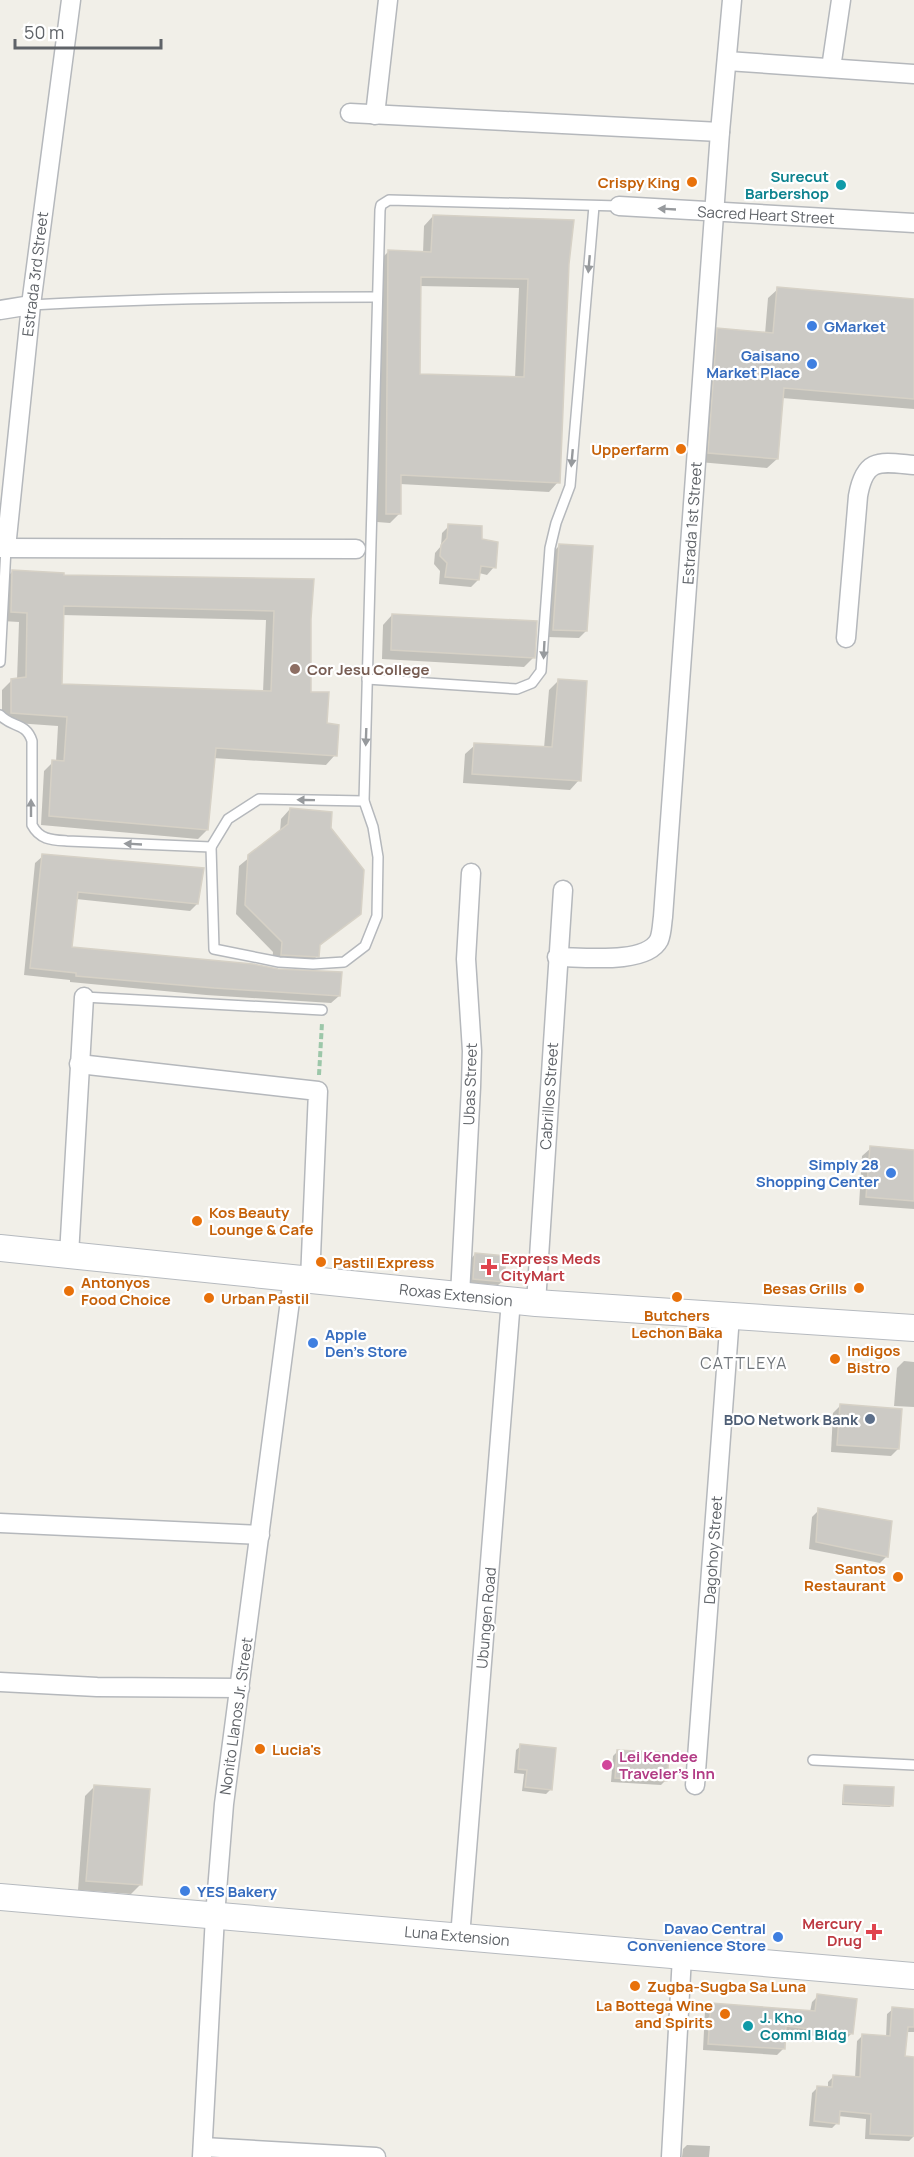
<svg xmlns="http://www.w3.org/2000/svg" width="914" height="2157" viewBox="0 0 914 2157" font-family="Manrope,sans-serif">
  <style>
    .shadow { fill: #0003; fill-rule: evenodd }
    .building { fill: #cccac5; stroke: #d6d1c6; stroke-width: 1.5; fill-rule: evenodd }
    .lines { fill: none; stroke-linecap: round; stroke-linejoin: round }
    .lane-casing { stroke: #b5b8bc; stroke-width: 12 }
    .street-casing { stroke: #b5b8bc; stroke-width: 21 }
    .secondary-casing { stroke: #b6babf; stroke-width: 28 }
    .path { stroke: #9cc7a9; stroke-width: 4; stroke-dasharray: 6 3; stroke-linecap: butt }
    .lane { stroke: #fff; stroke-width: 9 }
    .street { stroke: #fff; stroke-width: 18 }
    .secondary { stroke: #fff; stroke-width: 26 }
    .oneway { fill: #979a9d }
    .food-dot { fill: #e8710a; stroke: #fff; stroke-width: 2 }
    .culture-dot { fill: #0f9aa8; stroke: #fff; stroke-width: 2 }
    .shop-dot { fill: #3f7fe0; stroke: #fff; stroke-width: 2 }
    .education-dot { fill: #8d6e63; stroke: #fff; stroke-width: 2 }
    .health-dot { fill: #e0444e; stroke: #fff; stroke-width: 2 }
    .service-dot { fill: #5c6f8a; stroke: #fff; stroke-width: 2 }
    .hotel-dot { fill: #d1479c; stroke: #fff; stroke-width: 2 }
    .labels { text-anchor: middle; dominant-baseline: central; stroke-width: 4.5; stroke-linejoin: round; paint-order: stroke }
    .culture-label { font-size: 15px; font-weight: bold; fill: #0d838f; stroke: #fff; text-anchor: end }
    .food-label { font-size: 15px; font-weight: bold; fill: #c56008; stroke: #fff; text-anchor: start }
    .street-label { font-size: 15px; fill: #5f6368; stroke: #fff }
    .shop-label { font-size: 15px; font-weight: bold; fill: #366cbe; stroke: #fff; text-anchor: start }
    .education-label { font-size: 15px; font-weight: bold; fill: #785e54; stroke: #fff; text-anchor: start }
    .health-label { font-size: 15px; font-weight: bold; fill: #be3a42; stroke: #fff; text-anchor: start }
    .service-label { font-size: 15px; font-weight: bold; fill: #4e5e75; stroke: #fff; text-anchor: end }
    .hotel-label { font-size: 15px; font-weight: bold; fill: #b23c85; stroke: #fff; text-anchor: start }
    .neighbourhood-label { font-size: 16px; letter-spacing: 1.5px; fill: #70757a; stroke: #fff }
  </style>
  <rect width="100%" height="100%" fill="#f1efe8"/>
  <g class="shadow">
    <path d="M433,216L568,264L558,482L549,492L400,484V513L390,523L377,522L379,261L388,252L423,253L424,226ZM419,286L519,288L515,378L419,376Z"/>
    <polygon points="778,289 914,300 914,409 782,398 777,459 767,468 699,462 708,339 718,330 765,334 768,298"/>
    <polygon points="449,526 480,540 494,567 487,575 479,573 478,580 471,587 439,584 440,571 434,564 435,553 441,546 442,533"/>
    <polygon points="560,545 586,631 579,638 547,637 553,552"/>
    <path d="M12,572L63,577L312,581L310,619V693L325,724L335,755L326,765L213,758L207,830L198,839L41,825L44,771L53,762H56L58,726L2,722V690L12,680H17L19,622L2,621L3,581ZM62,615L266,620L263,692L60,686Z"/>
    <polygon points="392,615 534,657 524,667 382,659 383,625"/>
    <polygon points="558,681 579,780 570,790 463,783 465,754 475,745 544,748 549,690"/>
    <polygon points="290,809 330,829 359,913 318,947 317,956 308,966 272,964 273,952 236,914 239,866 280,832 281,819"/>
    <polygon points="43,856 197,904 190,911 76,899 70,948 339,996 331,1003 206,995 70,982 70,980 24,975 35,863"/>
    <polygon points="871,1148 914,1151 914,1209 859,1205 862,1156"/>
    <polygon points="475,1254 503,1281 498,1285 469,1283 471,1259"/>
    <polygon points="904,1361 914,1362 914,1407 894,1406 897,1368"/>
    <polygon points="840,1406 898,1449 891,1456 831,1452 833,1413"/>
    <polygon points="819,1510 887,1556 880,1563 809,1549 812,1517"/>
    <polygon points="521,1746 551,1789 546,1794 522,1791 524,1774 514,1773 516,1750"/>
    <polygon points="618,1751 665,1781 661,1785 611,1782 613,1756"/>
    <polygon points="845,1786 892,1805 890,1807 842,1805 843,1788"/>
    <polygon points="94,1787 141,1884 131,1894 78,1890 85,1796"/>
    <polygon points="818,1996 852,2033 845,2040 784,2032 783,2049 777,2055 703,2050 705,2011 712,2005 810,2012 812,2002"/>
    <polygon points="893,2009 914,2010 914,2032 906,2032 903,2057 914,2058 914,2136 909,2141 865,2139 866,2119 838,2116 837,2123 832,2128 809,2126 812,2093 818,2087 828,2088 828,2082 834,2076 855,2078 857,2041 862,2036 886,2038 887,2014"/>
    <polygon points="687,2145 710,2146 709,2157 682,2157 683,2149"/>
  </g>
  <g class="building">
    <path d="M433,215L574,220L569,264L560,483L401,475V514H386L388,250L431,252ZM421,277L528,279L524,377L420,374Z"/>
    <polygon points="777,287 914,299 914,399 784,388 778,459 708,453 717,328 773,333"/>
    <polygon points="448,524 482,526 482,539 498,542 496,568 481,566 479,580 445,577 447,563 440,556 441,545 447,538"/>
    <polygon points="559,544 593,546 587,631 553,630"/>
    <path d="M12,570L64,573V575L314,579L311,619V692H329L327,723L339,725L337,756L216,748L208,830L49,816L52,760L64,761L67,717L11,713V679L26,677L27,613L11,612ZM64,606L274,611L271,691L62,684Z"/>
    <polygon points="392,614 537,621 535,658 391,650"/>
    <polygon points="558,679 587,681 581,781 472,774 474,743 552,747"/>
    <polygon points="290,808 332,812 331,828 364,870 361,914 320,945 319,957 281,955 282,942 245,905 248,855 288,824"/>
    <polygon points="42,854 204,868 198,904 78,892 72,947 253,964 278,969 342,972 340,996 214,988 76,976 76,973 30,968"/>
    <polygon points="870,1146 914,1150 914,1201 866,1197"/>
    <polygon points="475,1253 506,1256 504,1282 473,1279"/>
    <polygon points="840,1404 902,1409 899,1449 837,1445"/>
    <polygon points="818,1508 892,1521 888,1557 816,1542"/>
    <polygon points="520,1744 556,1748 552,1790 525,1787 527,1770 518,1769"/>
    <polygon points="617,1750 669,1753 667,1781 615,1778"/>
    <polygon points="94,1785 150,1789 142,1885 86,1881"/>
    <polygon points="844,1785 894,1787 893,1806 843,1803"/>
    <polygon points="817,1994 857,1999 853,2034 786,2026 785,2049 708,2044 711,2003 815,2011"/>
    <polygon points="892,2007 914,2009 914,2027 908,2027 905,2056 914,2057 914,2136 870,2134 871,2114 840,2111 839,2124 814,2121 817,2086 832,2087 833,2075 860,2077 862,2034 890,2036"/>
  </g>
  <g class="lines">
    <defs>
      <g id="lane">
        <path d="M31,305C146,298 261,297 377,297"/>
        <polyline points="0,662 6,548"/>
        <polyline points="367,679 517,689 532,683 541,671 550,548 556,523 570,486 594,206"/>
        <path d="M0,715C12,728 26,722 32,741V825C40,840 52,840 67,841L211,847L228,819L259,799L364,801"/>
        <polyline points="211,847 214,949 279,962 313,964 344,962 365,946 377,916 378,857 373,827 364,801 380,210 381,205 389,200 619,206"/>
        <polyline points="84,997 322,1010"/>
        <polyline points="813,1760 914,1765"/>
      </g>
      <g id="street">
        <polyline points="727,61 914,74"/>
        <polyline points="831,68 841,0"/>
        <polyline points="350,113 720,132"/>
        <polyline points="375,115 388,0"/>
        <polyline points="619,206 914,223"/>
        <polyline points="0,310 31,305"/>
        <polyline points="0,548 356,549"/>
        <polyline points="6,548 31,305 71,0"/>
        <path d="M846,638L858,496C865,457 880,462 914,465"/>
        <path d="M557,957C582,957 646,965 659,940C662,933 662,923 663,917L720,132L732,0"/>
        <polyline points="79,1064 318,1091 310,1280"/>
        <polyline points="69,1255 84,997"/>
        <polyline points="460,1295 471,1087 472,1051 466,959 471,873"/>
        <polyline points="536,1303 563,890"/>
        <polyline points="0,1523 260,1535"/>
        <polyline points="0,1682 97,1687 240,1688"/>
        <polyline points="695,1785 730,1316"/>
        <polyline points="460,1937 511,1300"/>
        <polyline points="203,2147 376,2157"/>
        <polyline points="202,2157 215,1916 224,1804 293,1278"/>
        <polyline points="671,2157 682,1956"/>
      </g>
      <g id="secondary">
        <polyline points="0,1248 536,1303 914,1328"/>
        <polyline points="0,1897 914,1976"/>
      </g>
    </defs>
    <use href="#lane" class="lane-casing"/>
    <use href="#street" class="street-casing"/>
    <use href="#secondary" class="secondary-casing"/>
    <polyline class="path" points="319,1075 322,1023"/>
    <use href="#lane" class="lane"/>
    <use href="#street" class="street"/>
    <use href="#secondary" class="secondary"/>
  </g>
  <defs><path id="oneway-solid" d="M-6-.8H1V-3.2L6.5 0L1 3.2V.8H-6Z" transform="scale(1.5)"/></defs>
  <g class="oneway">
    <use href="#oneway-solid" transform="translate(667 209) rotate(-177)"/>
    <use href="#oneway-solid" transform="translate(589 264) rotate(95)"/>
    <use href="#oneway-solid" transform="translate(572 458) rotate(95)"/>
    <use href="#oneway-solid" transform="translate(544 650) rotate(93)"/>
    <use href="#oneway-solid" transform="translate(366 737) rotate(92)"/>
    <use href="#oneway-solid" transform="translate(306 800) rotate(-179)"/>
    <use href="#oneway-solid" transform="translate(31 808) rotate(-90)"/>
    <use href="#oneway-solid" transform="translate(133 844) rotate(-177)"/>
  </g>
  <g class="food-dot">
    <circle cx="692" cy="182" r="6"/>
    <circle cx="681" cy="449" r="6"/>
    <circle cx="197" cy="1221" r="6"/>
    <circle cx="321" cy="1262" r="6"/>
    <circle cx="859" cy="1288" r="6"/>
    <circle cx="69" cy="1291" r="6"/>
    <circle cx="677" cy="1297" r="6"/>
    <circle cx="209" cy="1298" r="6"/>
    <circle cx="835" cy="1359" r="6"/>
    <circle cx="898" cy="1577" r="6"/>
    <circle cx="260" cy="1749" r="6"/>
    <circle cx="635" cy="1986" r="6"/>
    <circle cx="725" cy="2014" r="6"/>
  </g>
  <g class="culture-dot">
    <circle cx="841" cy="185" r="6"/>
    <circle cx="748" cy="2026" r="6"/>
  </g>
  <g class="shop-dot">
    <circle cx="812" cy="326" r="6"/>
    <circle cx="812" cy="364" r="6"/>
    <circle cx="891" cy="1173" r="6"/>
    <circle cx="313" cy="1343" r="6"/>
    <circle cx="185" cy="1891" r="6"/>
    <circle cx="778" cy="1937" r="6"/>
  </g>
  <circle class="education-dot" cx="295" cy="669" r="6"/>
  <g class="health-dot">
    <path d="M486 1258h6v6h6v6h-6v6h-6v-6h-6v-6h6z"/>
    <path d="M871 1923h6v6h6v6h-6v6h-6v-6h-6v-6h6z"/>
  </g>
  <circle class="service-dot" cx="870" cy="1419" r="6"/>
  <circle class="hotel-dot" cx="607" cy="1765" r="6"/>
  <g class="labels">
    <g class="culture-label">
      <text x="829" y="176">Surecut<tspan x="829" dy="17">Barbershop</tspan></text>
      <text x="760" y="2017" text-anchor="start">J. Kho<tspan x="760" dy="17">Comml Bldg</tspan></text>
    </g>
    <g class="food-label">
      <text x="680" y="182" text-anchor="end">Crispy King</text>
      <text x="669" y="449" text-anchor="end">Upperfarm</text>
      <text x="209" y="1212">Kos Beauty<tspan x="209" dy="17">Lounge &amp; Cafe</tspan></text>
      <text x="333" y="1262">Pastil Express</text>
      <text x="81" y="1282">Antonyos<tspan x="81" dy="17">Food Choice</tspan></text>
      <text x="847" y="1288" text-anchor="end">Besas Grills</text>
      <text x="221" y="1298">Urban Pastil</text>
      <text x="677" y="1315" text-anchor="middle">Butchers<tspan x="677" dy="17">Lechon Baka</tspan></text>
      <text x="847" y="1350">Indigos<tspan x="847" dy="17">Bistro</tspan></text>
      <text x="886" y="1568" text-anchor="end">Santos<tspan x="886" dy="17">Restaurant</tspan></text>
      <text x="272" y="1749">Lucia's</text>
      <text x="647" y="1986">Zugba-Sugba Sa Luna</text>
      <text x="713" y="2005" text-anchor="end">La Bottega Wine<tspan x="713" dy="17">and Spirits</tspan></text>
    </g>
    <g class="street-label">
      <text transform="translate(766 215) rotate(3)">Sacred Heart Street</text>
      <text transform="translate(35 274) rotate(-83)">Estrada 3rd Street</text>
      <text transform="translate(692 523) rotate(-86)">Estrada 1st Street</text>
      <text transform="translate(470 1084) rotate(-88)">Ubas Street</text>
      <text transform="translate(549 1096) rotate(-86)">Cabrillos Street</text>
      <text transform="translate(456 1295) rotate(6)">Roxas Extension</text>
      <text transform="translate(713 1550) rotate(-86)">Dagohoy Street</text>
      <text transform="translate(486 1618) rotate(-85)">Ubungen Road</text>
      <text transform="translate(236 1716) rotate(-82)">Nonito Llanos Jr. Street</text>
      <text transform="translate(457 1936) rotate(5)">Luna Extension</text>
    </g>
    <g class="shop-label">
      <text x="824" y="326">GMarket</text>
      <text x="800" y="355" text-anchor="end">Gaisano<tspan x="800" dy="17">Market Place</tspan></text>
      <text x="879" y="1164" text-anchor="end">Simply 28<tspan x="879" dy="17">Shopping Center</tspan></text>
      <text x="325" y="1334">Apple<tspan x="325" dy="17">Den's Store</tspan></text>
      <text x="197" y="1891">YES Bakery</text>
      <text x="766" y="1928" text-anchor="end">Davao Central<tspan x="766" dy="17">Convenience Store</tspan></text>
    </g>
    <g class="education-label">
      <text x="307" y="669">Cor Jesu College</text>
    </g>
    <g class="health-label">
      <text x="501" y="1258">Express Meds<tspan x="501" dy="17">CityMart</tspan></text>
      <text x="862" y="1923" text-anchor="end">Mercury<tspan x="862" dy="17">Drug</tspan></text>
    </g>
    <g class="service-label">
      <text x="858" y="1419">BDO Network Bank</text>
    </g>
    <g class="hotel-label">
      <text x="619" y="1756">Lei Kendee<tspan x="619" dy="17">Traveler's Inn</tspan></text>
    </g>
    <g class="neighbourhood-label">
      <text x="744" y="1363">CATTLEYA</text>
    </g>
  </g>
  <path d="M15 39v9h146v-9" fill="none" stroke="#5f6368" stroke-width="3"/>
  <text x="24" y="39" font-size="18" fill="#5f6368" stroke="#ffffff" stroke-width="4.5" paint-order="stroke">50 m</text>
</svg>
